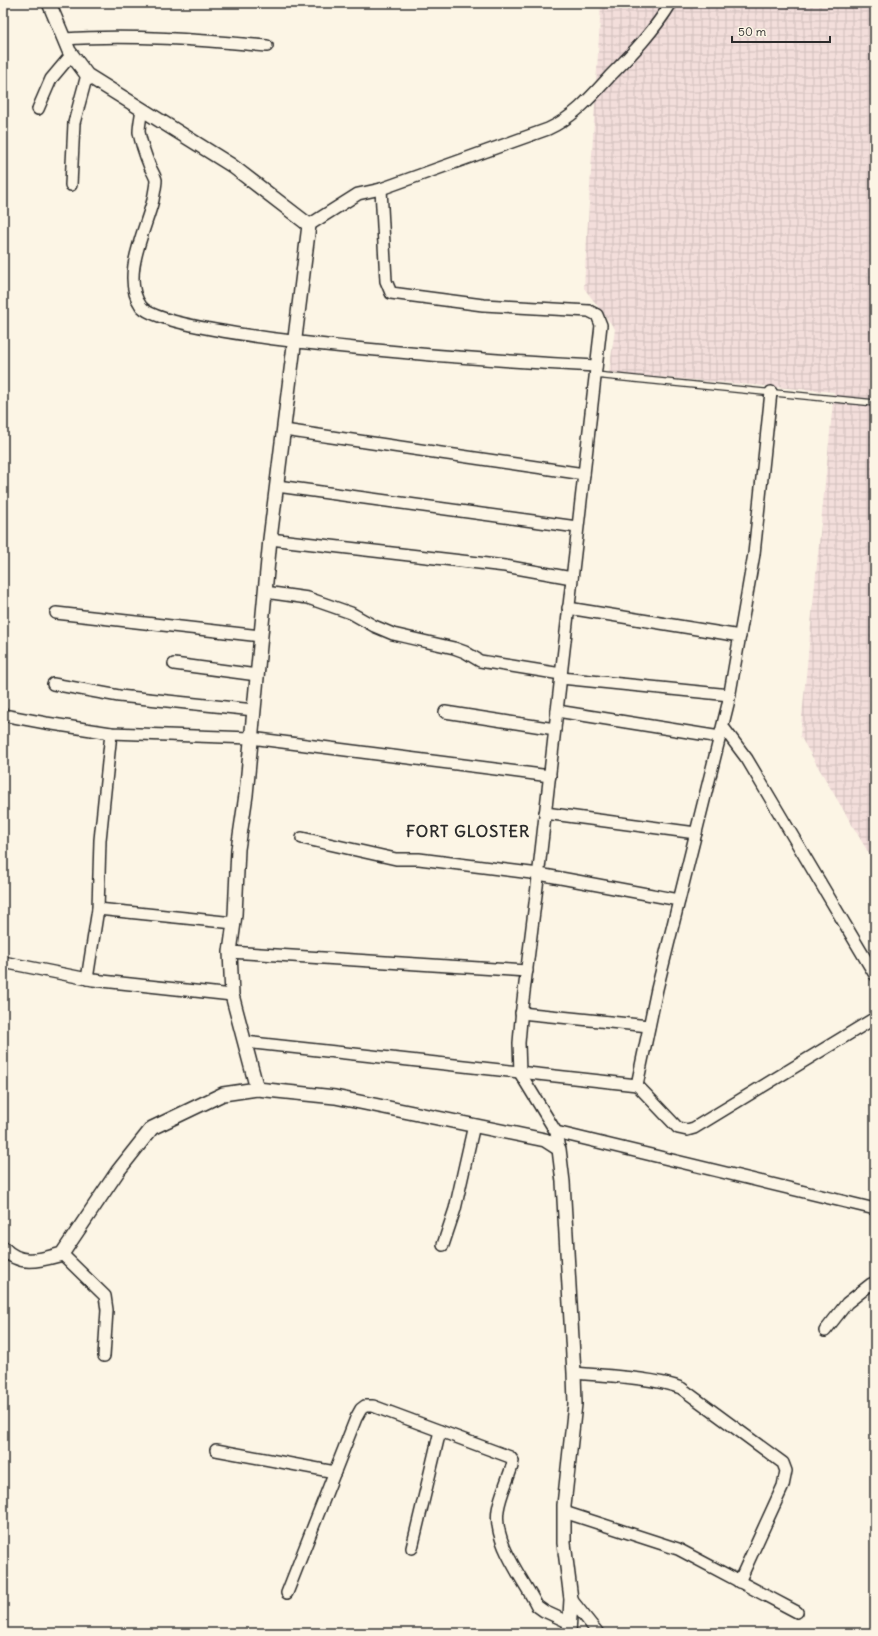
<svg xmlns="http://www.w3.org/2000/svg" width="878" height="1636" viewBox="0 0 878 1636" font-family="Delius,sans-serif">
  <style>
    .industrial { fill: url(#industrial-grid) }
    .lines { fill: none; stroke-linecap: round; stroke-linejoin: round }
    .service-casing { stroke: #2b2b2b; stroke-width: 8 }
    .minor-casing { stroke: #2b2b2b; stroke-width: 14 }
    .tertiary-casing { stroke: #2b2b2b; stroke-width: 16 }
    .service { stroke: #fcf5e5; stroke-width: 5.5 }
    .minor { stroke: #fcf5e5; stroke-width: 11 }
    .tertiary { stroke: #fcf5e5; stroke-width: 13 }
    .labels { text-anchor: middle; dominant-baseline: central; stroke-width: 3; stroke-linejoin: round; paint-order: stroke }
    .district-label { font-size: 16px; font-weight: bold; letter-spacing: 1px; fill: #2b2b2b; stroke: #fcf5e5 }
  </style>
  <defs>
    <pattern id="industrial-grid" width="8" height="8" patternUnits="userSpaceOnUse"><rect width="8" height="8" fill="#f3dedb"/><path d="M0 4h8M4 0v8" fill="none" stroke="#d0bfbc"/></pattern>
  </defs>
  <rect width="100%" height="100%" fill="#fcf5e5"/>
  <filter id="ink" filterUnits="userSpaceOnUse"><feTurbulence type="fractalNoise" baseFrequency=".025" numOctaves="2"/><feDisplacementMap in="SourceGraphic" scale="8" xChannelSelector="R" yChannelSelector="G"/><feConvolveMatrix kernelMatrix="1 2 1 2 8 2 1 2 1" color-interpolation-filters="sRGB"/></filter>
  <g filter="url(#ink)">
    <polygon class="industrial" points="601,3 875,3 875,864 800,736 834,392 609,373 615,329 584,288"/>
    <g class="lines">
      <defs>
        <polyline id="service" points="595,375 875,403"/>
        <g id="minor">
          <path d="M64,39C132,34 200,40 267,46"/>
          <polyline points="38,109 51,79 72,54"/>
          <path d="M142,109C141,116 139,125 139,132C141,144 146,157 150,167C152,171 155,176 156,180C156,185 154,194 153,200C146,229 120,277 141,306C165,341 535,363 596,366"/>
          <polyline points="71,185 74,123 87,75"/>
          <polyline points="381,189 386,281 391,293 483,305 589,311 597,315 601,325 536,895 522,1008 519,1043 520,1073 556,1132 559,1149"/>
          <path d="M309,225L358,194L381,189L548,129C574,117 591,97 610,76C633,53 654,31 671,3"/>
          <polyline points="284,430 584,474"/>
          <polyline points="277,486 577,527"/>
          <polyline points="270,539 505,566 572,578"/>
          <polyline points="265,592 308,598 351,613 374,626 393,634 454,648 465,652 480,661 561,674"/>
          <polyline points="568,608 740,636"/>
          <polyline points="56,613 261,636"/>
          <polyline points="174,664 257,675"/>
          <polyline points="561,678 730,695"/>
          <polyline points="53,684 119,696 254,710"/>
          <polyline points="557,711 720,737"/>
          <polyline points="445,712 555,729"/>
          <polyline points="3,715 46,723 111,733 251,738 550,776"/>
          <polyline points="723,727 747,759 875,975"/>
          <polyline points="545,813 696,833"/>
          <polyline points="302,838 396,859 419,859 539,874 679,900"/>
          <polyline points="98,909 234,923"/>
          <polyline points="230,952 527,971"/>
          <polyline points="3,962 93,980 232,995"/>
          <polyline points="87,979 98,909 100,840 111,733"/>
          <polyline points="521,1013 649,1026"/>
          <polyline points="245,1042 637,1085 657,989 728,704 754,554 771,392"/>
          <polyline points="637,1085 678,1128 687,1130 694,1128 875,1018"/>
          <polyline points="556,1132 875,1209"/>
          <polyline points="443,1245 455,1209 474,1125"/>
          <polyline points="62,1254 105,1296 107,1310 104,1356"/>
          <polyline points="825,1331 847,1303 871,1284 875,1283"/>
          <path d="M574,1373C605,1376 652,1377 681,1388L783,1463L786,1471L783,1486L739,1582"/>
          <polyline points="216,1450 335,1472"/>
          <polyline points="564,1512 678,1549 797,1612"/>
          <polyline points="412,1548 440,1431"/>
          <path d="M287,1593L356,1418L361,1409L365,1406H373L510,1457L513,1461L512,1466C508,1480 500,1495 498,1510C493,1543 523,1578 537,1606L544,1611L570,1623"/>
          <polyline points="571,1599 598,1633"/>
        </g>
        <g id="tertiary">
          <polyline points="49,3 69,51 87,75 231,165 309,225 270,539 246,795 238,849 235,915 230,952 232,995 257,1089"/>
          <path d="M3,1248C21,1267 40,1260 62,1254L118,1171L152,1128L223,1094L257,1089L335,1097L545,1140L559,1149L563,1182L574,1373L575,1404L564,1505V1543L571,1599L569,1633"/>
        </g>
      </defs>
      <use href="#service" class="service-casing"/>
      <use href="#minor" class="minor-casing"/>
      <use href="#tertiary" class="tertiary-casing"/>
      <use href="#service" class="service"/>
      <use href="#minor" class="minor"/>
      <use href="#tertiary" class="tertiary"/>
    </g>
  </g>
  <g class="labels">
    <g class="district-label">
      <text x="468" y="831">FORT GLOSTER</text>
    </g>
  </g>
  <rect width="878" height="1636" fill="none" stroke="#fcf5e5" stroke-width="16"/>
  <rect x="8" y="8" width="862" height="1620" fill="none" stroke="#2b2b2b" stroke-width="1.5" filter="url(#ink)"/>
  <path d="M732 36v6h98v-6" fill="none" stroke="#2b2b2b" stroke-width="2"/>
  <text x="738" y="36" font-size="12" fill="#2b2b2b" stroke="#fcf5e5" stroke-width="3" paint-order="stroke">50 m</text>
</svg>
